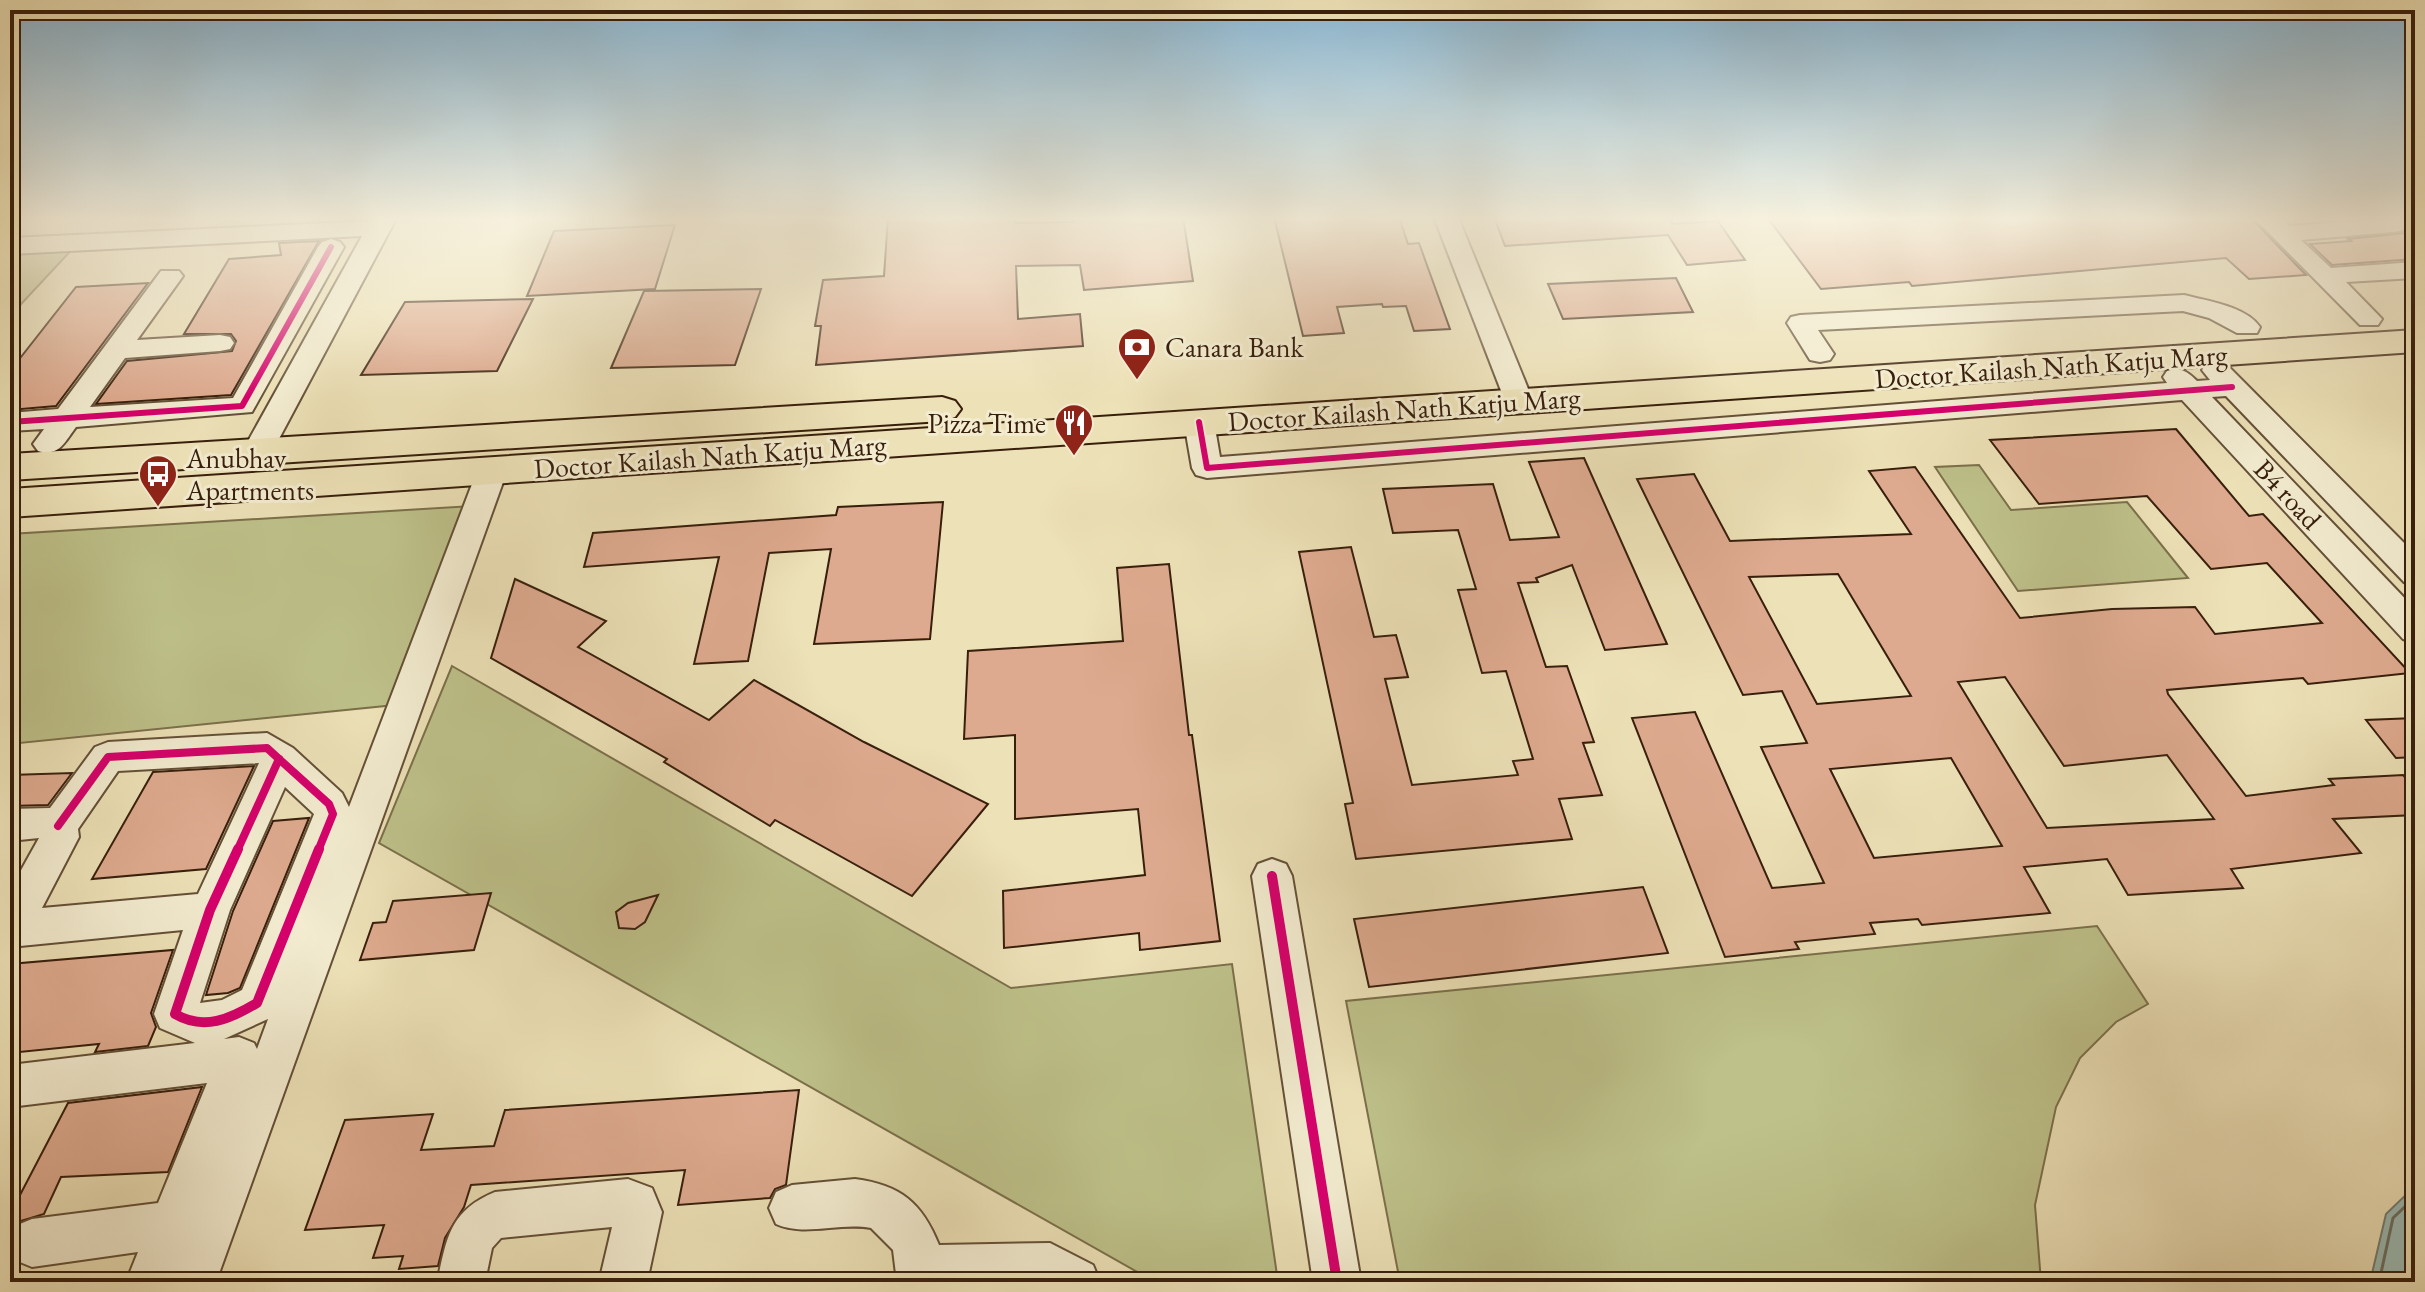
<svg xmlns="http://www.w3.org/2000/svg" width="2425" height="1292" viewBox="0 0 2425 1292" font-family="'EB Garamond',serif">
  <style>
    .green { fill: #bec18a; stroke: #7b704b; stroke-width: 2 }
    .water { fill: #9bbcb6; stroke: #737d72; stroke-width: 2 }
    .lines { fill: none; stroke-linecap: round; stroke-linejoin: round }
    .shore { stroke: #6a6e61; stroke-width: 3 }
    .building { fill: #deaa8f; stroke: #381f0c; stroke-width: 2; fill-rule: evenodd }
    .minor-casing { stroke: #655037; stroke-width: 4 }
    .major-casing { stroke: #381f0c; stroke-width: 4 }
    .minor { fill: #f3ecd0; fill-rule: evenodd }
    .major { fill: #ede1b7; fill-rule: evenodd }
    .cycleway-far2-casing { stroke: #f3ecd0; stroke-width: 10 }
    .cycleway-far1-casing { stroke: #f3ecd0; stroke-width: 13 }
    .cycleway-casing { stroke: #f3ecd0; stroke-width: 15 }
    .cycleway-far2 { stroke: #d6006c; stroke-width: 6 }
    .cycleway-far1 { stroke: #d6006c; stroke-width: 8 }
    .cycleway { stroke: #d6006c; stroke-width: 10 }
    .labels { text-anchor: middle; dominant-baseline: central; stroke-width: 6; stroke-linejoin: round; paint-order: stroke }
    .poi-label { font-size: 28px; fill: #381f0c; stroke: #f3ecd0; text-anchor: start }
    .street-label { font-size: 28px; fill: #381f0c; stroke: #f3ecd0 }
  </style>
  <rect width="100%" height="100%" fill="#ede1b7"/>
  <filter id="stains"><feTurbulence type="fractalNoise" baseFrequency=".0025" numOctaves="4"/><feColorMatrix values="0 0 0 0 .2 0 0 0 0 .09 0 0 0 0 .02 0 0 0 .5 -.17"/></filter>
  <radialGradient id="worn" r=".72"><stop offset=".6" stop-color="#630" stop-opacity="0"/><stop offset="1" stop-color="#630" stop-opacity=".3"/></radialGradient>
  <g class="green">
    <polygon points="78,243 10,316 10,247"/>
    <polygon points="1979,465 2011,510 2127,502 2188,578 2018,591 1935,467"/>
    <polygon points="472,506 395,705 10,744 10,534"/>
    <polygon points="452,666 1011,988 1232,964 1278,1282 1155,1282 379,843"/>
    <polygon points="2097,926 2148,1004 2116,1022 2080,1058 2056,1107 2035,1205 2041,1282 1400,1282 1346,1001"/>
  </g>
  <polygon class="water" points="2415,1186 2415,1282 2370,1282 2386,1214"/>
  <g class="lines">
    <polyline class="shore" points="2379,1282 2393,1218 2415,1197"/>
  </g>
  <g class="building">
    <polygon points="888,217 1014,217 1015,223 1074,222 1073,217 1183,217 1193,281 1084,290 1080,265 1016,266 1018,319 1080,314 1083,346 816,365 821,326 815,326 823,280 884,276"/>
    <polygon points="1274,217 1399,217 1408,244 1419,243 1450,329 1414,331 1406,306 1383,307 1382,304 1337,307 1344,333 1303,336"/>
    <polygon points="1494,217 1672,217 1672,224 1718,221 1745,260 1687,265 1668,235 1505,246"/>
    <polygon points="1767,217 1909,217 1913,221 1961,217 2250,217 2306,275 2249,279 2226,258 1912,286 1909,282 1821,289"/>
    <polygon points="2404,217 2415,217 2415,259 2332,265 2310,244 2351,241 2348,239 2404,233 2409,227"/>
    <polygon points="675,225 655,289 527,296 554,231"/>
    <polygon points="319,241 231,395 96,404 127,361 232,351 236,341 231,334 184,334 229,259 281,255 279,243"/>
    <polygon points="1676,278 1693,312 1563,319 1548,284"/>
    <polygon points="148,283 56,406 10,410 10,371 76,287"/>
    <polygon points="761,289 735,365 611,368 644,291"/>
    <polygon points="533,299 497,371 361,375 405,302"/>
    <path d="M2176,429L2249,516L2263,514L2410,673L2308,684L2303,678L2167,690L2168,694L2246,796L2334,785L2329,779L2403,775L2415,790V815L2333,819L2361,853L2231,869L2243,888L2128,895L2107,859L2024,867L2050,913L1922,925L1918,919L1870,923L1875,934L1795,942L1799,949L1725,957L1632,718L1695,712L1772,888L1824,883L1761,747L1807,743L1782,691L1743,695L1637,479L1694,474L1730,541L1911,534L1869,471L1915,467L2020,618L2112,609L2195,607L2215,634L2322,623L2267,563L2211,569L2147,496L2039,504L1990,440ZM1838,574L1911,696L1817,704L1749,577ZM2005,677L2064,766L2167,755L2214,819L2047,828L1958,682ZM1951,758L2002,846L1874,858L1830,769Z"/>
    <polygon points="1584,458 1667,644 1605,650 1572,565 1536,578 1538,582 1518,583 1546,667 1567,666 1594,742 1583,743 1602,795 1559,799 1572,839 1356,859 1345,804 1353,803 1299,552 1351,547 1374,637 1396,635 1408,677 1385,679 1412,785 1518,775 1513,761 1533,759 1506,671 1482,673 1458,590 1476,589 1458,530 1393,533 1383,489 1493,484 1510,540 1559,537 1529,462"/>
    <polygon points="943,502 930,639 814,644 831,549 769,553 748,661 694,664 719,557 584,567 593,533 836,515 838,507"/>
    <polygon points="1169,564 1189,735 1192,735 1220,941 1140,950 1139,933 1004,948 1003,891 1145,875 1138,809 1015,819 1015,735 964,739 968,651 1123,641 1117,568"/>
    <polygon points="515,579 606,621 578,647 709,720 754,680 864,742 988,804 912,896 775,820 770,826 664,762 667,759 491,658"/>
    <polygon points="2415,718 2415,757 2396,758 2366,720"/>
    <polygon points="254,766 206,869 92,879 153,772"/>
    <polygon points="72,773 48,805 10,806 10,775"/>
    <polygon points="309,818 240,988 228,993 206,995 233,911 273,821"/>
    <polygon points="1643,887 1668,953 1369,987 1354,919"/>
    <polygon points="491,893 474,950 360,960 373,923 386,922 393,901"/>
    <polygon points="658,895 645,922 635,929 619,928 616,912 628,903"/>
    <polygon points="173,950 151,1013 156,1027 148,1046 95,1052 99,1044 10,1053 10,964"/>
    <polygon points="202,1087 168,1172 61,1177 44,1214 14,1223 10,1231 10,1196 20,1195 68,1103"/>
    <polygon points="799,1090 786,1185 775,1189 770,1198 678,1205 685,1170 471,1185 464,1207 445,1238 438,1266 399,1269 403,1256 373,1258 384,1225 305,1230 345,1120 433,1114 421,1150 494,1146 505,1110"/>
  </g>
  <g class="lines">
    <defs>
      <g id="minor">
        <polygon points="373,217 397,217 272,452 268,459 257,462 246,459 242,452 362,236 10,254 10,238 371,221"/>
        <polygon points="1434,217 1458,217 1533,401 1529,407 1519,410 1509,407 1505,401"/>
        <polygon points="2253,217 2280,217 2290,226 2394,218 2403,220 2406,225 2403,230 2394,232 2301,240 2331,268 2415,262 2415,278 2346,282 2382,319 2378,325 2360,325"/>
        <path d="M331,239L340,242L344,247L252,412L76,427C64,443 59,457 38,451L33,444L44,429L10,431V413L58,409L161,271H179L183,276L137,340L220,335L230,337L234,343L230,349L220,351L125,358L90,407L233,398L318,247L322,242Z"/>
        <path d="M2184,295C2207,301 2246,306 2260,327L2257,333H2237L2209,318L2183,311L1818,330L1834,354L1830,360L1820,362L1810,360L1787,323L1791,317L1800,315Z"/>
        <path d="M2216,361L2226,364L2415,554V586L2404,582L2226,396L2212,397L2415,609V643L2403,639L2182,400L1207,478L1196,475L1192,468L1184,422L1189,415L1199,413L1209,415L1214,422L1220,457L2167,383L2163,377L2167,371C2181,367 2187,371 2197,381L2210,380L2202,370L2206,364Z"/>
        <path d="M492,461L503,464L507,471L216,1282H126L138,1252L32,1267L15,1260L10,1239L15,1226L32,1219L158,1203L207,1083L10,1107V1065L195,1043L160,1028L154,1014L183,930L10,947V890L39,838L10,841V809L50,808L95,747L108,742L267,733L293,748L342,793L349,807L477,471L481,464ZM259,763L198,894L42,908L79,837L78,829L118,771ZM285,787L314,814L242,990L222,1000L200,1003L230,910ZM268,1019L257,1049L254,1043L239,1037L224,1039Z"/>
        <polygon points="1272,859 1286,864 1292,876 1361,1282 1313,1282 1252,876 1258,864"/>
        <path d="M628,1179L652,1188L662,1212L647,1282H599L612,1227L501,1238L492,1248L485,1282H437C447,1238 449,1211 495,1192Z"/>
        <path d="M855,1179C901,1185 922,1203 939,1245L1050,1243L1093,1265L1100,1282H897L893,1250L871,1228C839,1222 805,1237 776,1224L769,1208L776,1192L792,1185Z"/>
      </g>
      <g id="major">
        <polygon points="2415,330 2415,352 10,517 10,489"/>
        <polygon points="942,397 955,401 961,409 955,417 942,421 10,480 10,454"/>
      </g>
    </defs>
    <use href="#minor" class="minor-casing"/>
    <use href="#major" class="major-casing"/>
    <use href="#minor" class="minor"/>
    <use href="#major" class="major"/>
    <defs>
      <g id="cycleway-far2">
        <polyline points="10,422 242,406 331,247"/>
        <polyline points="1199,422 1207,468 2232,387"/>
      </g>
      <g id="cycleway-far1">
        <polyline points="279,759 329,804 333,814 318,851"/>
        <polyline points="58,826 108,757 267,748 279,759"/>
        <polyline points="237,851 279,759"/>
      </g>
      <g id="cycleway">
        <path d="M238,849L210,910L175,1014C204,1031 230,1019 257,1003L319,849"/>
        <polyline points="1272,876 1337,1282"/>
      </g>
    </defs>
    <use href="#cycleway-far2" class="cycleway-far2-casing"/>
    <use href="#cycleway-far1" class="cycleway-far1-casing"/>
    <use href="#cycleway" class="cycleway-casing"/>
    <use href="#cycleway-far2" class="cycleway-far2"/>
    <use href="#cycleway-far1" class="cycleway-far1"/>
    <use href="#cycleway" class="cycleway"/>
  </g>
  <linearGradient id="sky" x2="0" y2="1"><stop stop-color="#89b7d4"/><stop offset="0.55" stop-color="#f7f2df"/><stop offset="1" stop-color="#f7f2df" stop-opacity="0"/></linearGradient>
  <rect width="2425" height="398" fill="url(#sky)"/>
  <defs>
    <symbol id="bank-pin" viewBox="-11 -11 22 30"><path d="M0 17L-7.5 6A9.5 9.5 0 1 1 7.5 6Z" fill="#8f2418" stroke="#f3ecd0"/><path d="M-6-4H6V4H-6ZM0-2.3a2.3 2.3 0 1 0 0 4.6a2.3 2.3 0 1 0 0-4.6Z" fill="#fff"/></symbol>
    <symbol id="restaurant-pin" viewBox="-11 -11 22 30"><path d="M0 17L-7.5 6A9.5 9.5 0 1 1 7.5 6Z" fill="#8f2418" stroke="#f3ecd0"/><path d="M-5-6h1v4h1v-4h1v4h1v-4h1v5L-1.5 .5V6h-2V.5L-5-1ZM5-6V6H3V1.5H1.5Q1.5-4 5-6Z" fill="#fff"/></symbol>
    <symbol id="bus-pin" viewBox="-11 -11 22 30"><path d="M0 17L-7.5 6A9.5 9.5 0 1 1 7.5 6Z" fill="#8f2418" stroke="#f3ecd0"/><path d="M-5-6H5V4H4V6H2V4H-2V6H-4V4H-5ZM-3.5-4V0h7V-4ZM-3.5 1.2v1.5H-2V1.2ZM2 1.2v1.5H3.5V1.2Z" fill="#fff"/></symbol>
  </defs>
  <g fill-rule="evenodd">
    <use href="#bank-pin" x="1115" y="325" width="44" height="60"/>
    <use href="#restaurant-pin" x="1052" y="401" width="44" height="60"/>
    <use href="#bus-pin" x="136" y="452" width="44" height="60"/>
  </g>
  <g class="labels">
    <g class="poi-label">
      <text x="1165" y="347">Canara Bank</text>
      <text x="1046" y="423" text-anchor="end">Pizza Time</text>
      <text x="186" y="458">Anubhav<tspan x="186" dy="32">Apartments</tspan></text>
    </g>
    <g class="street-label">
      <text transform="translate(2051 366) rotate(-4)">Doctor Kailash Nath Katju Marg</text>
      <text transform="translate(1404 409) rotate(-4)">Doctor Kailash Nath Katju Marg</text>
      <text transform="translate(710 456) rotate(-4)">Doctor Kailash Nath Katju Marg</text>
      <text transform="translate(2288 494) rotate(47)">B4 road</text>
    </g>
  </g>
  <rect width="2425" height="1292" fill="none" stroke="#ede1b7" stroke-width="40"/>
  <rect x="12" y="12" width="2401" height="1268" fill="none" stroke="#381f0c" stroke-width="4"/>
  <rect x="20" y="20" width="2385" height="1252" fill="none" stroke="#381f0c" stroke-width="2"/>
  <rect width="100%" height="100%" filter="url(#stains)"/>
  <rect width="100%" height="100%" fill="url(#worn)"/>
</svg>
